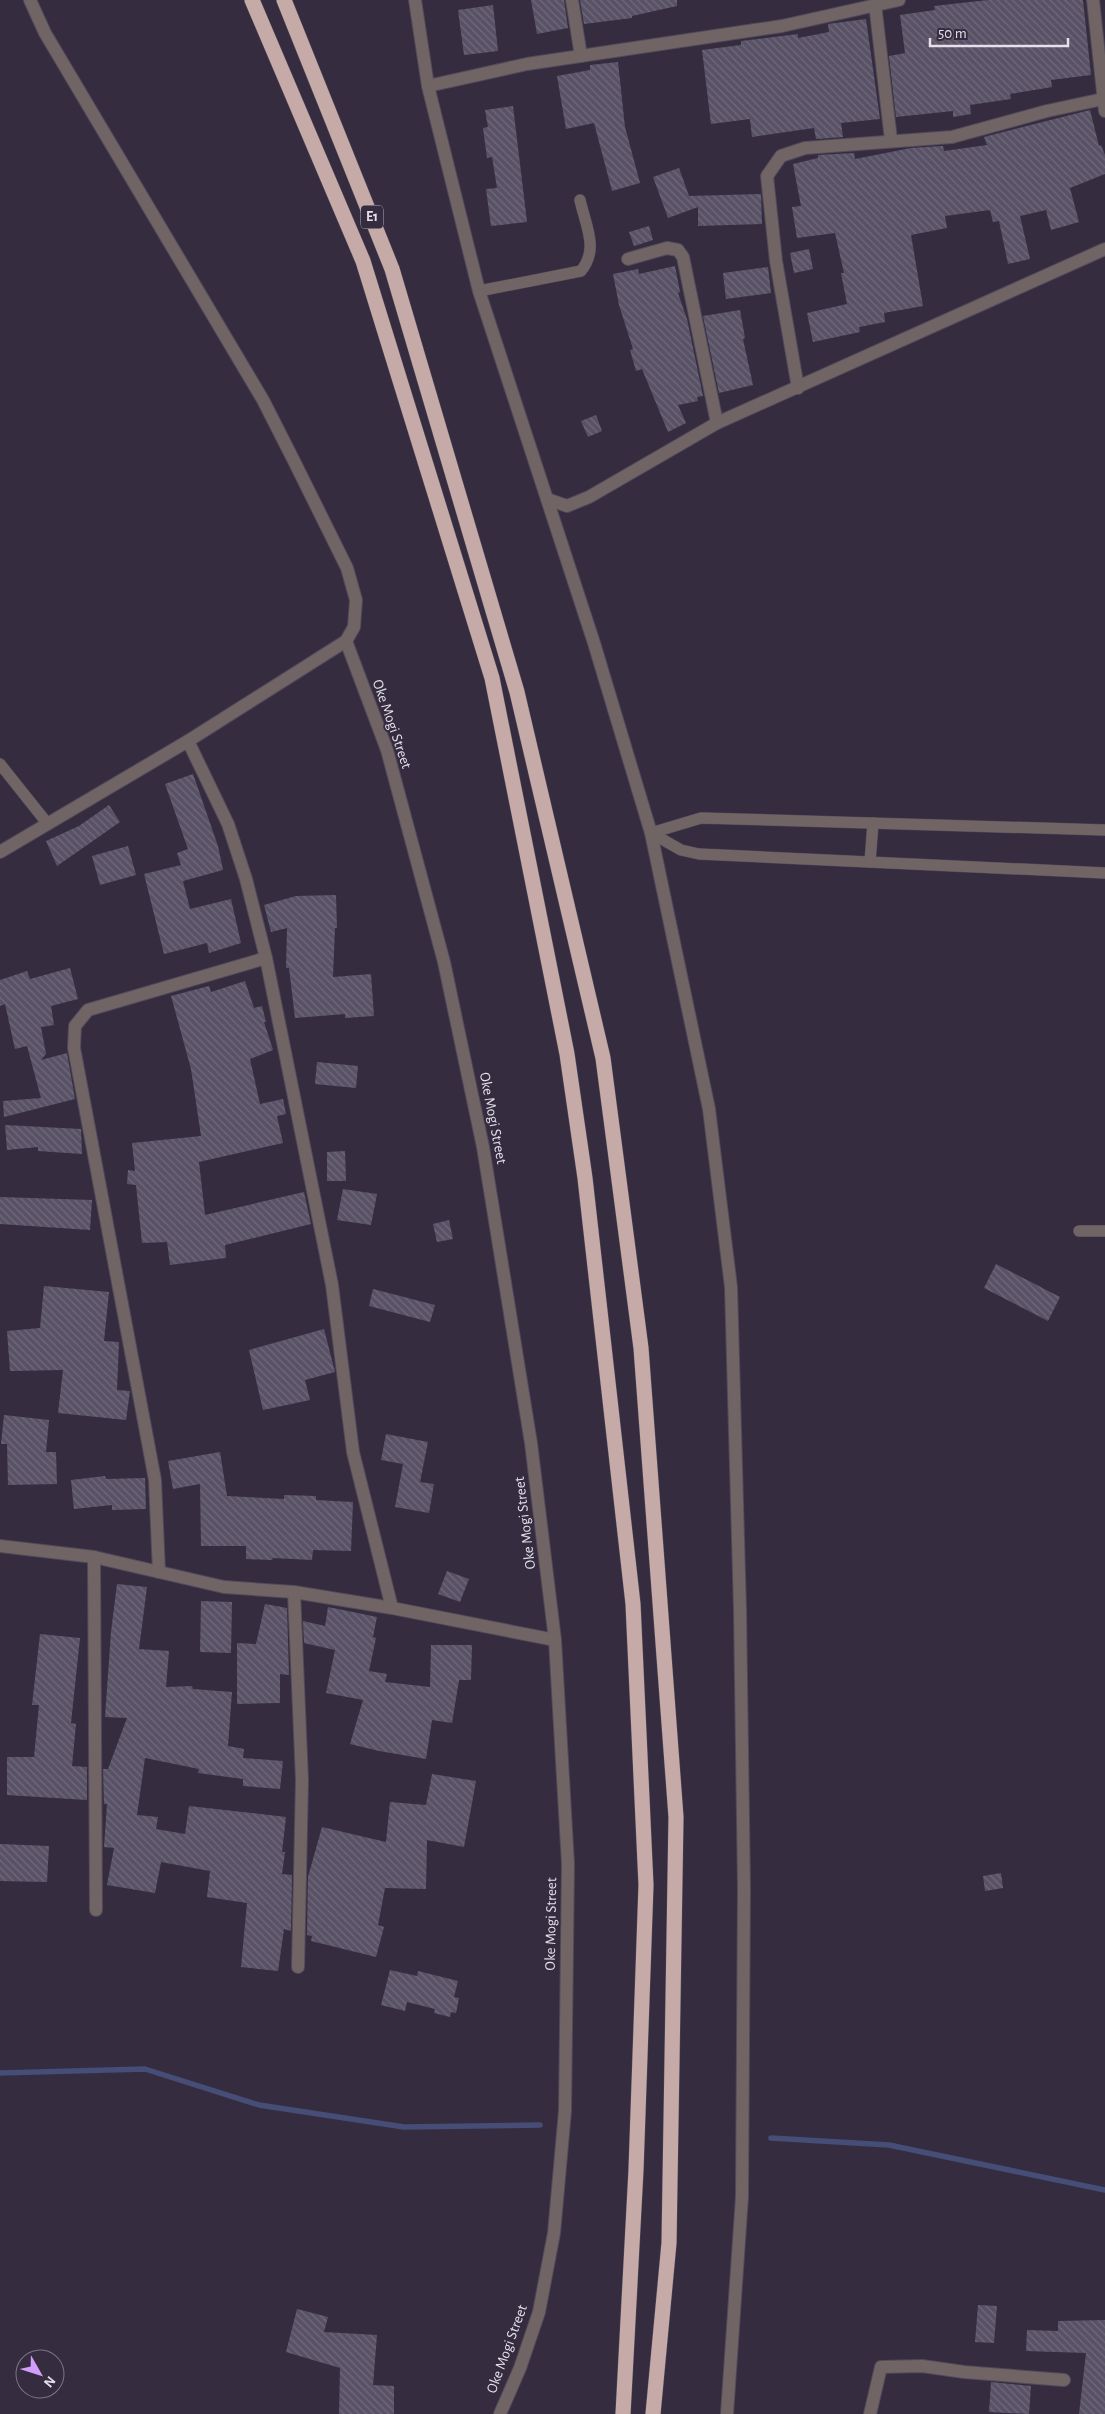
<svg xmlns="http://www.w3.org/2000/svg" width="1105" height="2414" viewBox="0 0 1105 2414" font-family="'Alegreya Sans',sans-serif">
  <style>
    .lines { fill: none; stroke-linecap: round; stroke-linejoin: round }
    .stream { stroke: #464d76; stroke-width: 5.5 }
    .building { fill: url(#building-back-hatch) }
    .service-casing { stroke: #514a5b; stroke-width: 12 }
    .minor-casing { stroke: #514a5b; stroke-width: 14 }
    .tertiary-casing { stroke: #514a5b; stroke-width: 14 }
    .motorway-casing { stroke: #514a5b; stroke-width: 16 }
    .service { stroke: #706564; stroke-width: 11 }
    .minor { stroke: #706564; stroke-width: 12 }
    .tertiary { stroke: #706564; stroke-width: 12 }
    .motorway { stroke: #c6aaa8; stroke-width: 15 }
    .labels { text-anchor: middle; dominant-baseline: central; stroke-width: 4; stroke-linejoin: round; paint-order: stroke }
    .shield { fill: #352d3f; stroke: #b0aab8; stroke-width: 1 }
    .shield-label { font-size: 14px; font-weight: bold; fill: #e5e0ec }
    .street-label { font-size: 15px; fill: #e5e0ec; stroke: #352d3f }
  </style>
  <defs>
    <pattern id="building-back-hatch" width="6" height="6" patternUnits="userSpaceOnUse" patternTransform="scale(1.25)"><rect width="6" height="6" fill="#595165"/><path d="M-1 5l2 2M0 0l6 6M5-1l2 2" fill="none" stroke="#716a7b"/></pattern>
  </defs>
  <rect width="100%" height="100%" fill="#352d3f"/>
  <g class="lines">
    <g class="stream">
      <polyline points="0,2073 145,2069 259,2105 404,2127 540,2125"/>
      <polyline points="771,2138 889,2145 1105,2190"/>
    </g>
  </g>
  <g class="building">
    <polygon points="531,0 564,0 568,28 537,34"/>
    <polygon points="580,0 677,0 677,6 632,16 632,18 584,24"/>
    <polygon points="988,0 1083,0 1091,75 1051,80 1052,87 1010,94 1011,99 970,105 971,114 953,117 953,111 896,117 889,56 905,53 900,15 935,10 934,6"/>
    <polygon points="493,5 498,51 464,55 458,10"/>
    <polygon points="866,19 880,119 841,123 843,137 816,139 814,128 752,137 750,119 711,124 702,50 741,45 741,41 798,34 798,38 829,32 828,24"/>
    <polygon points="618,62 625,127 640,183 612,191 594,123 566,129 557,76 590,70 590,65"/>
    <polygon points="513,106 527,222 491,226 486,189 497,188 492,157 487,158 483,128 488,127 485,110"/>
    <polygon points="1090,110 1099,146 1101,145 1105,155 1105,174 1070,188 1079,222 1051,230 1046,210 1020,216 1030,259 1008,264 999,221 993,222 990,210 945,216 947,228 911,235 923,306 884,313 885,322 859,327 860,332 813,342 807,313 847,304 841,273 844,273 835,233 797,238 792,207 801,206 793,164 818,158 818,155 854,153 855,159 911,148 943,146 944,151 987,145 984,137"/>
    <polygon points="679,168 689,196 761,194 762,224 698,226 698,207 668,218 653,177"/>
    <polygon points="649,226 653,240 634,246 629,232"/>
    <polygon points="809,249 813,269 794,273 790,253"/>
    <polygon points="675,266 680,292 678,293 687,319 703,396 697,397 698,401 678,405 686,423 668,432 642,369 636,371 630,350 633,349 619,305 613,274 638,269 639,274"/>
    <polygon points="768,267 771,293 726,299 723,273"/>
    <polygon points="740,310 745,338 743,339 753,385 719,393 703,316"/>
    <polygon points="596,415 602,431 588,437 581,421"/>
    <polygon points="193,774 218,846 223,870 183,881 190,909 231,899 241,943 209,953 207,943 164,954 144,874 181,865 177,853 188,849 165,784"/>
    <polygon points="109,805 120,822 57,866 46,841 79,826"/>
    <polygon points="128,846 136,875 100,885 92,856"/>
    <polygon points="336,895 337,928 335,928 333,977 371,974 374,1016 345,1018 345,1014 295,1018 289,968 286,968 287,928 271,932 264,905 296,896"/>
    <polygon points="70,968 78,999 51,1006 54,1025 41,1027 46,1054 41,1060 67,1053 75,1099 4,1117 3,1101 41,1098 27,1046 15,1049 5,1004 0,1006 0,980 27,971 30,979"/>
    <polygon points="245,981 254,1008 262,1006 266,1022 264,1022 273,1050 250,1059 260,1104 283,1099 286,1114 277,1116 283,1143 199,1162 205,1215 304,1192 311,1224 225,1245 226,1258 170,1265 167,1242 142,1243 136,1185 127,1184 128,1170 135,1171 132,1143 201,1136 191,1069 171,996 209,986 211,992"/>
    <polygon points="317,1062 358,1066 356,1088 315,1084"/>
    <polygon points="5,1125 81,1129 82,1154 38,1151 38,1147 7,1150"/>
    <polygon points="345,1151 346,1181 327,1181 327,1152"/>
    <polygon points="343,1189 377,1194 371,1225 337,1220"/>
    <polygon points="0,1197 92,1200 90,1230 0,1224"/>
    <polygon points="449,1220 453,1239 437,1242 433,1224"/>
    <polygon points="996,1264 1060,1297 1048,1321 984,1288"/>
    <polygon points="44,1286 109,1292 104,1341 119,1342 117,1390 130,1391 126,1420 58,1413 63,1370 10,1371 7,1331 40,1328"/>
    <polygon points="373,1289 435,1305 430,1322 369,1306"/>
    <polygon points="324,1329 335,1372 305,1380 310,1400 263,1410 249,1350"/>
    <polygon points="4,1415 49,1420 46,1452 56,1452 57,1484 8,1485 7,1444 1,1444"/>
    <polygon points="386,1434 428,1442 420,1482 434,1484 429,1513 395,1507 403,1464 381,1460"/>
    <polygon points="220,1452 227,1496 284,1499 284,1495 316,1496 316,1500 353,1502 351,1551 313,1550 312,1560 273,1558 272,1560 246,1559 246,1546 201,1546 200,1484 173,1489 168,1461"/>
    <polygon points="105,1476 106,1479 145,1478 146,1509 112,1510 112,1505 74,1509 71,1480"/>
    <polygon points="447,1571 469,1579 460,1602 438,1594"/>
    <polygon points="117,1584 147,1587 139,1649 169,1651 166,1687 192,1686 193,1689 232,1692 228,1746 244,1749 243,1758 283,1761 280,1789 243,1786 243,1779 198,1773 199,1769 145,1758 137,1815 158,1817 156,1829 185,1834 189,1806 286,1817 282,1852 285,1852 282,1874 292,1875 291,1931 284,1929 278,1971 241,1967 247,1903 207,1897 210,1871 161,1862 155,1893 107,1885 114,1848 104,1847 107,1804 104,1804 103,1769 108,1769 127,1718 105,1717 111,1632"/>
    <polygon points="201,1601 232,1602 231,1653 200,1652"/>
    <polygon points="265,1604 287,1608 289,1675 280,1674 280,1703 237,1704 237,1643 256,1644"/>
    <polygon points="328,1607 377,1617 373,1637 376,1638 369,1671 387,1674 385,1682 430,1687 431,1645 472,1645 471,1680 459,1680 452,1723 432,1720 426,1759 379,1751 350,1744 363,1700 326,1693 335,1650 304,1643 303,1621 325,1626"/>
    <polygon points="40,1634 80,1638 71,1723 76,1724 72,1766 87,1767 87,1800 7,1795 7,1757 34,1757 39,1705 32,1705"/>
    <polygon points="432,1774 476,1781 464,1847 427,1840 426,1889 385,1888 378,1925 384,1927 376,1957 311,1941 312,1936 307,1935 308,1877 322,1827 386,1842 390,1802 426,1805"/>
    <polygon points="0,1844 49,1846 47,1882 0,1881"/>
    <polygon points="1001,1873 1003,1888 985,1891 983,1876"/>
    <polygon points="390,1970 417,1976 418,1971 458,1981 454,1997 459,1998 456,2013 451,2012 450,2017 434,2013 435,2009 407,2002 405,2011 381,2005"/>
    <polygon points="978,2305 997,2306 994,2343 975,2342"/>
    <polygon points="297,2309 328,2317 324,2332 377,2335 373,2385 394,2386 394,2414 339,2414 340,2368 286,2352"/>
    <polygon points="1105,2320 1105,2414 1079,2414 1086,2353 1026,2351 1027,2330 1058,2331 1058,2321"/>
    <polygon points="991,2382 1031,2386 1029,2414 989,2412"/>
  </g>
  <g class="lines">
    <defs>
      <g id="service">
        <path d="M479,291L581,271C599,249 586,227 580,200"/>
        <polyline points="0,764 47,823"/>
        <polyline points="651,833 681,850 699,854 1105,873"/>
        <polyline points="651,833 701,818 1105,830"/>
        <polyline points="870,862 873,823"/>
        <polyline points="1079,1231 1105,1231"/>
      </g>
      <g id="minor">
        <polyline points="415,0 428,86 479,291 594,643 651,833 709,1109 731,1287 740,1610 744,1888 742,2197 727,2414"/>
        <polyline points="572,0 581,56"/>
        <polyline points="1093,0 1105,111"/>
        <polyline points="875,4 891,140"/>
        <polyline points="428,86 527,64 782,26 899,0"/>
        <polyline points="628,259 667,248 678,250 683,257 717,423"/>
        <polyline points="798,388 776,261 767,176 781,156 805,148 952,137 1047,111 1103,99"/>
        <polyline points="547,499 567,506 589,497 717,423 1105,249"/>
        <polyline points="346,641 387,750 444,962 483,1147 531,1443 555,1640 568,1864 565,2111 554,2233 539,2312 520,2368 500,2414"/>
        <polyline points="188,741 228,824 246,879 266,958 332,1285 353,1452 392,1608"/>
        <polyline points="0,1546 94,1557 224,1587 294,1592 392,1608 555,1640"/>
        <polyline points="94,1557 96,1910"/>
        <polyline points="159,1572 155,1480 74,1048 75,1026 88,1010 266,958"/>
        <polyline points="294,1592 302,1780 298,1967"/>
        <polyline points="870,2414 881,2367 922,2366 964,2372 1064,2380"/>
      </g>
      <polyline id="tertiary" points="0,852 188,741 346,641 354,627 356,600 347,568 294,461 263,400 45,33 30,0"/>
      <g id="motorway">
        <polyline points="252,0 363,261 492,678 567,1054 585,1178 633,1604 646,1885 636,2170 623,2414"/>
        <polyline points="284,0 392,269 517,692 603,1058 641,1348 676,1817 669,2243 653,2414"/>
      </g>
    </defs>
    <use href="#service" class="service-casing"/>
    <use href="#minor" class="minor-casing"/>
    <use href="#tertiary" class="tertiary-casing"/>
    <use href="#motorway" class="motorway-casing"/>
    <use href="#service" class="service"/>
    <use href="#minor" class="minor"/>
    <use href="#tertiary" class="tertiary"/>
    <use href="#motorway" class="motorway"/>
  </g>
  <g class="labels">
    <rect class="shield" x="361" y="205.5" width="22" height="23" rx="4"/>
    <g class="shield-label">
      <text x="372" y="217">E1</text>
    </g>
    <g class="street-label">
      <text transform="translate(392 724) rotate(71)">Oke Mogi Street</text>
      <text transform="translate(493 1118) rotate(79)">Oke Mogi Street</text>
      <text transform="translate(525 1523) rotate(-97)">Oke Mogi Street</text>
      <text transform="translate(551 1924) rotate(-89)">Oke Mogi Street</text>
      <text transform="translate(507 2349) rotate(-70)">Oke Mogi Street</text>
    </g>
  </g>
  <g transform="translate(40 2374) rotate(129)"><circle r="24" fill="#352d3f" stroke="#7b7584"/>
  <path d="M0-4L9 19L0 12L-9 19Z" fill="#d49cfb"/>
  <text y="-8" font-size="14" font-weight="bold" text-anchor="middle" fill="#e5e0ec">N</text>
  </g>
  <path d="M930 38v8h138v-8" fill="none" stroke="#e5e0ec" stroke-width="2.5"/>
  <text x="938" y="38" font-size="15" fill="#e5e0ec" stroke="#352d3f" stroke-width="4" paint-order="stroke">50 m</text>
</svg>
